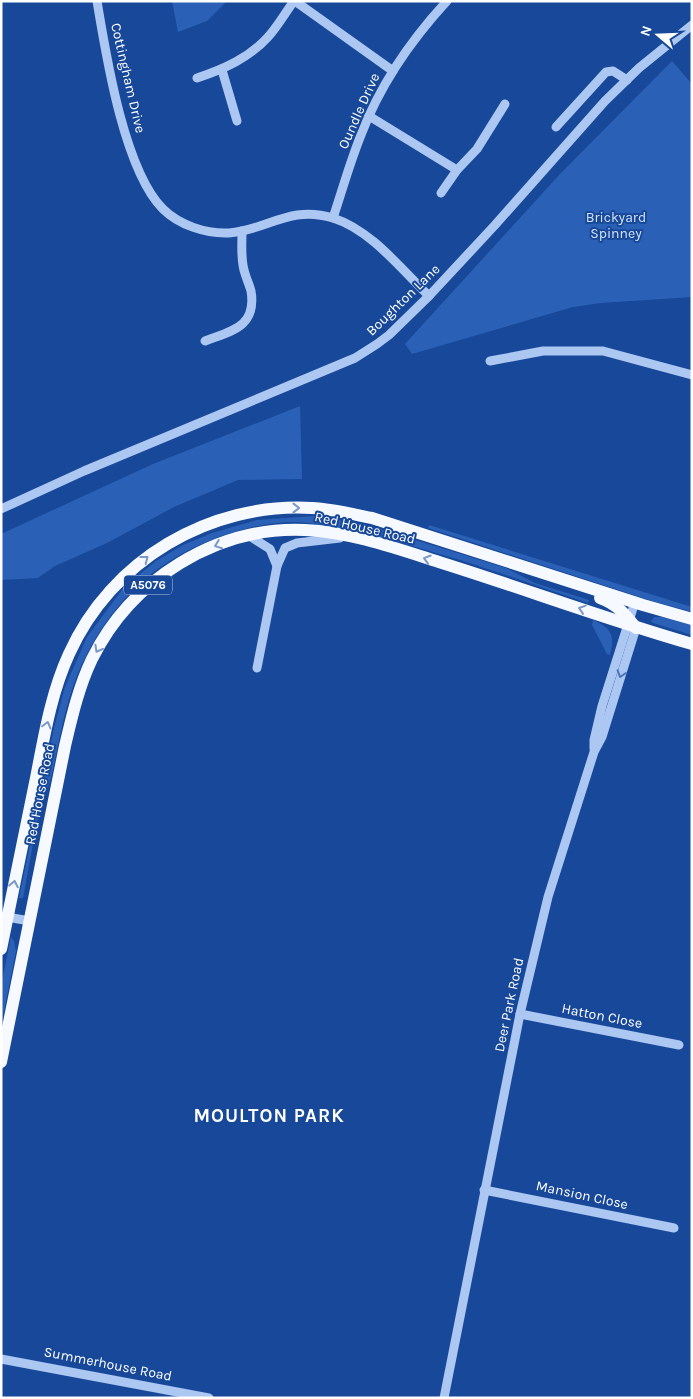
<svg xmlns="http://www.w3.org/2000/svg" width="693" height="1399" viewBox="0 0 693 1399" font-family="Karla,sans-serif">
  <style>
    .green { fill: #2a61b7 }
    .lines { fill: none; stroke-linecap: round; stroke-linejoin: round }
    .minor { stroke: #abc7f2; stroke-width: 9 }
    .major { stroke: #f6f9ff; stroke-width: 12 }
    .oneway { stroke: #7b98c7 }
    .oneway2 { stroke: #4b74b8 }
    .labels { text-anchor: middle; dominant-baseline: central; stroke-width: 4; stroke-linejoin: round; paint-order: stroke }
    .shield { fill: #174899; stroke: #b9c8e0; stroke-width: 1 }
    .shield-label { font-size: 12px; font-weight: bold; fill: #fff }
    .street-label { font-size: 14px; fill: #fff; stroke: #174899 }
    .park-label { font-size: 14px; fill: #d3e3fc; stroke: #174899 }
    .district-label { font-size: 19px; font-weight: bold; letter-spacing: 1px; fill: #fff; stroke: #174899 }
  </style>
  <rect width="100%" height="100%" fill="#174899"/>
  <g class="green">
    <polygon points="172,1 227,1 207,21 178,32"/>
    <polygon points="672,61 692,84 692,297 601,303 573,307 412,354 405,344 560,174"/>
    <polygon points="300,406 302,479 238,480 174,507 107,543 55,566 38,578 1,580 1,534 153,464"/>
    <path d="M314,516L367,525L506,568L535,583L589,600L588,603C511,577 433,548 353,532C334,528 315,523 296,522C240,522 173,550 133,590C112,611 95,636 82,664C66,698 60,737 52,774C49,786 44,797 41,809C33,838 29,869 23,898H19L54,728L65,687L87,637L124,587L156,561L183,545L212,533L257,520Z"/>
    <polygon points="429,525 692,607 692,612 652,601 428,528"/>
    <polygon points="654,617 665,617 692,625 692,635 653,623 651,621"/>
    <path d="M593,620C612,628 615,636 610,655L607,654L592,625Z"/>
    <polygon points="11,937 14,941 16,951 1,1026 1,985"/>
  </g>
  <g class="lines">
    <g class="minor">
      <path d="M97,1C106,55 124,170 163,209C179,225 206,234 229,233C268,230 289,205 333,218C371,230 401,269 429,296"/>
      <polyline points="295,1 393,71"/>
      <polyline points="222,70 237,121"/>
      <path d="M197,78C224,69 249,58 268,37C278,26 285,13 294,1"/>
      <polyline points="369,116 457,170"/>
      <polyline points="556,127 606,72 613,71 627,80"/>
      <polyline points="441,193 457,170 477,149 505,104"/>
      <path d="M333,218C342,191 350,162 361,135C380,85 411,40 447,1"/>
      <path d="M205,341C231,331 257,327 251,291C249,283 244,274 243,265C241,254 242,242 242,231"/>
      <polyline points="490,361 543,351 603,351 692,375"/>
      <polyline points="1,509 84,471 355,358 377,344 389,335 429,296 495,225 605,101 639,68 692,25"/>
      <polyline points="248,535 270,549 277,566"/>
      <polyline points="257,668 277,566 285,548 297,543 340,538"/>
      <polyline points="594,749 594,740 602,706 635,602"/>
      <polyline points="1,916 30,921"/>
      <polyline points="520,1014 679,1045"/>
      <polyline points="484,1190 674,1228"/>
      <polyline points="1,1359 209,1398"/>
      <polyline points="444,1398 520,1014 548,897 594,752 602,737 636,628"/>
    </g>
    <g class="major">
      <path d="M600,598C617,604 625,614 636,628"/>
      <path d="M1,949C13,892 24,835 36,778C44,737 51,693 69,654C111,560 210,502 312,508C332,509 352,514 372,518L643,605L692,619"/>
      <path d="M1,1062L65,746C72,716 79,686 92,659C131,580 216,526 305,530C351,532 398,549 442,563C525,589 608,620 692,644"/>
    </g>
  </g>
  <defs><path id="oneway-chevron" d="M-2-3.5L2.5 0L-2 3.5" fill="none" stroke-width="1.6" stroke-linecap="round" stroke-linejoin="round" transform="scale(1.25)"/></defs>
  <g class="oneway">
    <use href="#oneway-chevron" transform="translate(296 508)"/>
    <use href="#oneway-chevron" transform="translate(218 545) rotate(159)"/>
    <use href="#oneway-chevron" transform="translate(145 559) rotate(-37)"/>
    <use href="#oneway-chevron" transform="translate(427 559) rotate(-163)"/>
    <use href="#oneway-chevron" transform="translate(582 609) rotate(-162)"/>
    <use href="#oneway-chevron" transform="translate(98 649) rotate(119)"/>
    <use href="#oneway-chevron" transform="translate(47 725) rotate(-75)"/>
    <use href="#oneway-chevron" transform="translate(14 884) rotate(-79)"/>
  </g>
  <use class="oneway2" href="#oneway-chevron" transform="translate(621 674) rotate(108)"/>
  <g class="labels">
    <rect class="shield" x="124" y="575.5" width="48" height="19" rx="4"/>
    <g class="shield-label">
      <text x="148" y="585">A5076</text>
    </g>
    <g class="street-label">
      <text transform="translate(128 78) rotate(77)">Cottingham Drive</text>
      <text transform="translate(359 111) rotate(-66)">Oundle Drive</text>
      <text transform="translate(403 300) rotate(-44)">Boughton Lane</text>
      <text transform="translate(365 528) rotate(13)">Red House Road</text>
      <text transform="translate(40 794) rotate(-79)">Red House Road</text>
      <text transform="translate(509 1005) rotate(-78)">Deer Park Road</text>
      <text transform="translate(602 1016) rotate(11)">Hatton Close</text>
      <text transform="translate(582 1195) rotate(12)">Mansion Close</text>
      <text transform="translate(108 1364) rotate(11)">Summerhouse Road</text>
    </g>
    <g class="park-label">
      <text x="616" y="217">Brickyard<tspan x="616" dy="16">Spinney</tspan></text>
    </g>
    <g class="district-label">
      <text x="269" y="1116">MOULTON PARK</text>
    </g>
  </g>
  <rect width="693" height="1399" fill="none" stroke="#ffffff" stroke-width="5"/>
  <g transform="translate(658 35) rotate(289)" stroke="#174899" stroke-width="4" paint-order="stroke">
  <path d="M0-4L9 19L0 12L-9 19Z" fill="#ffffff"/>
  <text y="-8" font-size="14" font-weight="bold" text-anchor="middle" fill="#ffffff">N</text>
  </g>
</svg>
